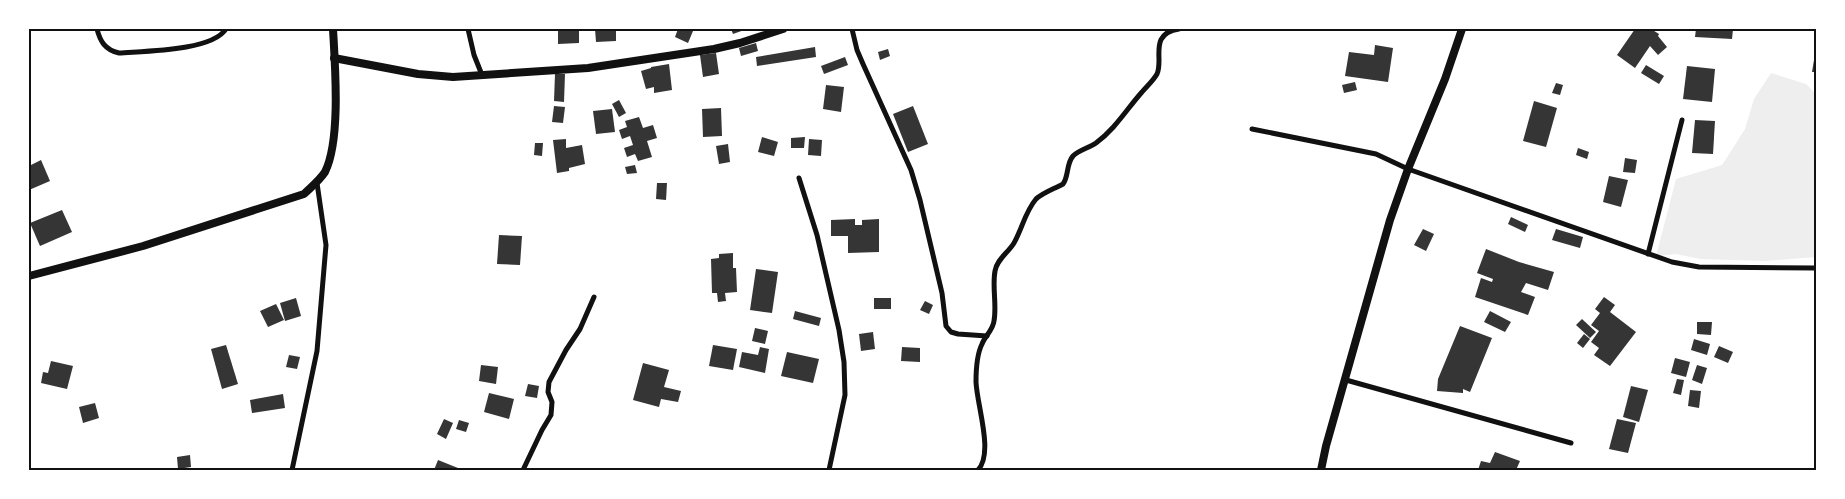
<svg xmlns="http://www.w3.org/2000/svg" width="1845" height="499" viewBox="0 0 1845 499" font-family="'PT Sans',sans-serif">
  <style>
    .green { fill: #eee }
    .building { fill: #353535 }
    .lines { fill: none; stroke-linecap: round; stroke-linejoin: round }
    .minor { stroke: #111; stroke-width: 5 }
    .tertiary { stroke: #111; stroke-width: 8 }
    .neatline { fill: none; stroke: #111; stroke-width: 2 }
  </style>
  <rect width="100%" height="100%" fill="#fff"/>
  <polygon class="green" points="1771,73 1806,84 1816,94 1815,133 1816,137 1816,257 1765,261 1700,259 1676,254 1656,256 1676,179 1722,165 1745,129 1754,99"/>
  <g class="building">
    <polygon points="558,29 579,29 579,43 558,44"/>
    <polygon points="595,29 616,29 616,41 596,42"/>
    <polygon points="678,29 687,29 693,31 688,43 675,37"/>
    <polygon points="731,29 747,29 733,34"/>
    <polygon points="1635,29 1651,29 1659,34 1658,36 1667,47 1658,55 1650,46 1635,68 1617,55"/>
    <polygon points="1696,29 1733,29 1732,39 1695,37"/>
    <polygon points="756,43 758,51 741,56 739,48"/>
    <polygon points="1375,45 1393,48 1388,82 1345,76 1349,52 1374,55"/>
    <polygon points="815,47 816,57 757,66 756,57"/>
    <polygon points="888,49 890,56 880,60 878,52"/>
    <polygon points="716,53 719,74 703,77 700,55"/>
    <polygon points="1815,54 1816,54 1816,72 1812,72"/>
    <polygon points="845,57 848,65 824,74 821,66"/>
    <polygon points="669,64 672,90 654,93 654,87 646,89 641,71 651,68 651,67"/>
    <polygon points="1646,65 1664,76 1659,84 1641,73"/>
    <polygon points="1687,66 1715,69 1712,102 1683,99"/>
    <polygon points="555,74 565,74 564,102 554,101"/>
    <polygon points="1355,82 1357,90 1344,93 1342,85"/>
    <polygon points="1556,83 1563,85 1560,95 1552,93"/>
    <polygon points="826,85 844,87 841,112 823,109"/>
    <polygon points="619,100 626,113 619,117 612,104"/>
    <polygon points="1534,101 1557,108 1546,147 1523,141"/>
    <polygon points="554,106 565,107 563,123 552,122"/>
    <polygon points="913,106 928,144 908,152 893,114"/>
    <polygon points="721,108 722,136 703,137 702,109"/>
    <polygon points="612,109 615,132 596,134 593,111"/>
    <polygon points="639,117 643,128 653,125 657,138 647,141 652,157 638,161 635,154 627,157 624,148 633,145 630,136 622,139 619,130 627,127 625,121"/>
    <polygon points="1695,120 1715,121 1713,154 1692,153"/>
    <polygon points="762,137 778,142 774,156 758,152"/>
    <polygon points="805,137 804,148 791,148 791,138"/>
    <polygon points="566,139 566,148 582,145 585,164 569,168 569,171 557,173 553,140"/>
    <polygon points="809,139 822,140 821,156 808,155"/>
    <polygon points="535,143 543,143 542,156 534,155"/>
    <polygon points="728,144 730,162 719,164 716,146"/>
    <polygon points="1578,148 1589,152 1587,159 1576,155"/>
    <polygon points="1625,158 1637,160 1635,173 1623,172"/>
    <polygon points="41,160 50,181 29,190 29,166"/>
    <polygon points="635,165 637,173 627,174 625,167"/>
    <polygon points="1609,176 1628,180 1621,207 1603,202"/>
    <polygon points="657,183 667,183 666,200 656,199"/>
    <polygon points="62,210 72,232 40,246 30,223"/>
    <polygon points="1511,217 1528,225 1525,232 1508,224"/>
    <polygon points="855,219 855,225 862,225 862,220 879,219 879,252 848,253 848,236 831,236 831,220"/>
    <polygon points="1423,229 1434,234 1426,251 1414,245"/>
    <polygon points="1556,229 1583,237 1580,248 1552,240"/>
    <polygon points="499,235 522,236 520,265 497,264"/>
    <polygon points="1486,249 1519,262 1554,272 1548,290 1526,283 1521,292 1535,297 1528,315 1475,297 1481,278 1492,282 1493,279 1477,273"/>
    <polygon points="733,253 733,268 736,268 737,292 725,293 726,301 718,302 717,293 712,293 711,259 719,258 719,254"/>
    <polygon points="756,269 778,272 772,313 750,310"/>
    <polygon points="1604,297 1615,305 1610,312 1636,332 1610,366 1594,355 1599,348 1591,342 1599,331 1591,325 1600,313 1595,309"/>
    <polygon points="296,298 301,316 285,321 280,303"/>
    <rect x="874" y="298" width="17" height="11"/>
    <polygon points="925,301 933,305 929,314 920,310"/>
    <polygon points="276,304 284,320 268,327 260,311"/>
    <polygon points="795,311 821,318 819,326 793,319"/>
    <polygon points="1490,311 1511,322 1505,332 1484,322"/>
    <polygon points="1582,319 1596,332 1590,338 1576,325"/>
    <polygon points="1697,322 1712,322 1711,335 1697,334"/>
    <polygon points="1460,326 1492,338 1470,392 1463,389 1463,393 1437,391 1438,379"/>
    <polygon points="755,328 768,331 765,344 752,341"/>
    <polygon points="873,332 875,349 861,351 859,334"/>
    <polygon points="1584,334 1590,339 1583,348 1577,343"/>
    <polygon points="1694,339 1710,344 1707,355 1691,350"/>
    <polygon points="226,345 238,384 222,389 211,349"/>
    <polygon points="713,345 737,349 733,370 709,366"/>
    <polygon points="1719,346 1733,352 1728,363 1714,357"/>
    <polygon points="760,347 769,349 765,373 739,367 742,352 758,355"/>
    <polygon points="902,347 920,348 920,362 901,361"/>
    <polygon points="787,352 819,359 813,383 781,376"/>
    <polygon points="289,355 300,357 297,369 286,367"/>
    <polygon points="1675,358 1690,362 1686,377 1671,373"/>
    <polygon points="51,361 73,366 67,389 41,383 43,372 48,373"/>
    <polygon points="643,363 669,370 664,387 681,391 678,402 661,399 659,407 633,400"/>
    <polygon points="481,365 498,367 496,384 479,381"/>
    <polygon points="1697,365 1707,368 1702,384 1692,380"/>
    <polygon points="1677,379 1684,380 1681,395 1673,393"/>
    <polygon points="528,384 539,386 537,398 525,396"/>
    <polygon points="1631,386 1648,390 1639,422 1623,417"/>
    <polygon points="1690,390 1701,391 1699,408 1688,406"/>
    <polygon points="489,393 514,399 509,419 484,412"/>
    <polygon points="283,394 285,408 252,413 250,400"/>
    <polygon points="95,403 99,418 83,423 79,407"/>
    <polygon points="444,419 453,423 446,439 437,434"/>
    <polygon points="1617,419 1636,423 1628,453 1609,449"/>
    <polygon points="459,420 469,423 466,432 456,429"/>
    <polygon points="1495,452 1520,461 1516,470 1478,470 1481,461 1490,463"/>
    <polygon points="190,455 191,467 178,469 177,457"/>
    <polygon points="438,460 463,470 434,470"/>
  </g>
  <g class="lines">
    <g class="minor">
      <path d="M97,29C100,41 105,50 119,53C144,51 212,51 226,29"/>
      <polyline points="468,29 474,55 482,75"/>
      <polyline points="852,29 857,50 863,64 911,170 920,200 942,293 946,326 951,332 958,334 987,336"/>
      <polyline points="1252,129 1376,154 1408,169 1672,262 1699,267 1816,268"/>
      <polyline points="799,178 817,235 839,330 844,362 845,395 829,470"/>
      <polyline points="1648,254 1682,120"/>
      <polyline points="1346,380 1571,443"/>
      <polyline points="292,470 317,351 326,245 317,183"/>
      <polyline points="523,470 542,430 551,415 552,402 548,392 549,382 566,350 580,329 594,297"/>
      <path d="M978,470C994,453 977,406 976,382C976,370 977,354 982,344C985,336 993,330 994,321C997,305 992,287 995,271C997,259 1008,253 1014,243C1022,229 1025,212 1036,199C1044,192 1054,189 1063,184C1069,176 1066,164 1073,156C1079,150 1089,148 1096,143C1116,128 1126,110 1142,92C1147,86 1153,81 1157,74C1164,59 1148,34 1179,29"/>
    </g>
    <g class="tertiary">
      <polyline points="334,58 418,74 453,77 588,68 621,63 714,49 740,43 783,29"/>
      <path d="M29,276L143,246L304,194C311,187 319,181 325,172C341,140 335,65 333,29"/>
      <polyline points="1321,470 1326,446 1390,220 1408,169 1445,79 1462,29"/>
    </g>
  </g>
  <rect width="1845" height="499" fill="none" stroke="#ffffff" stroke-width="60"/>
  <rect x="30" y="30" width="1785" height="439" class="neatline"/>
</svg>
